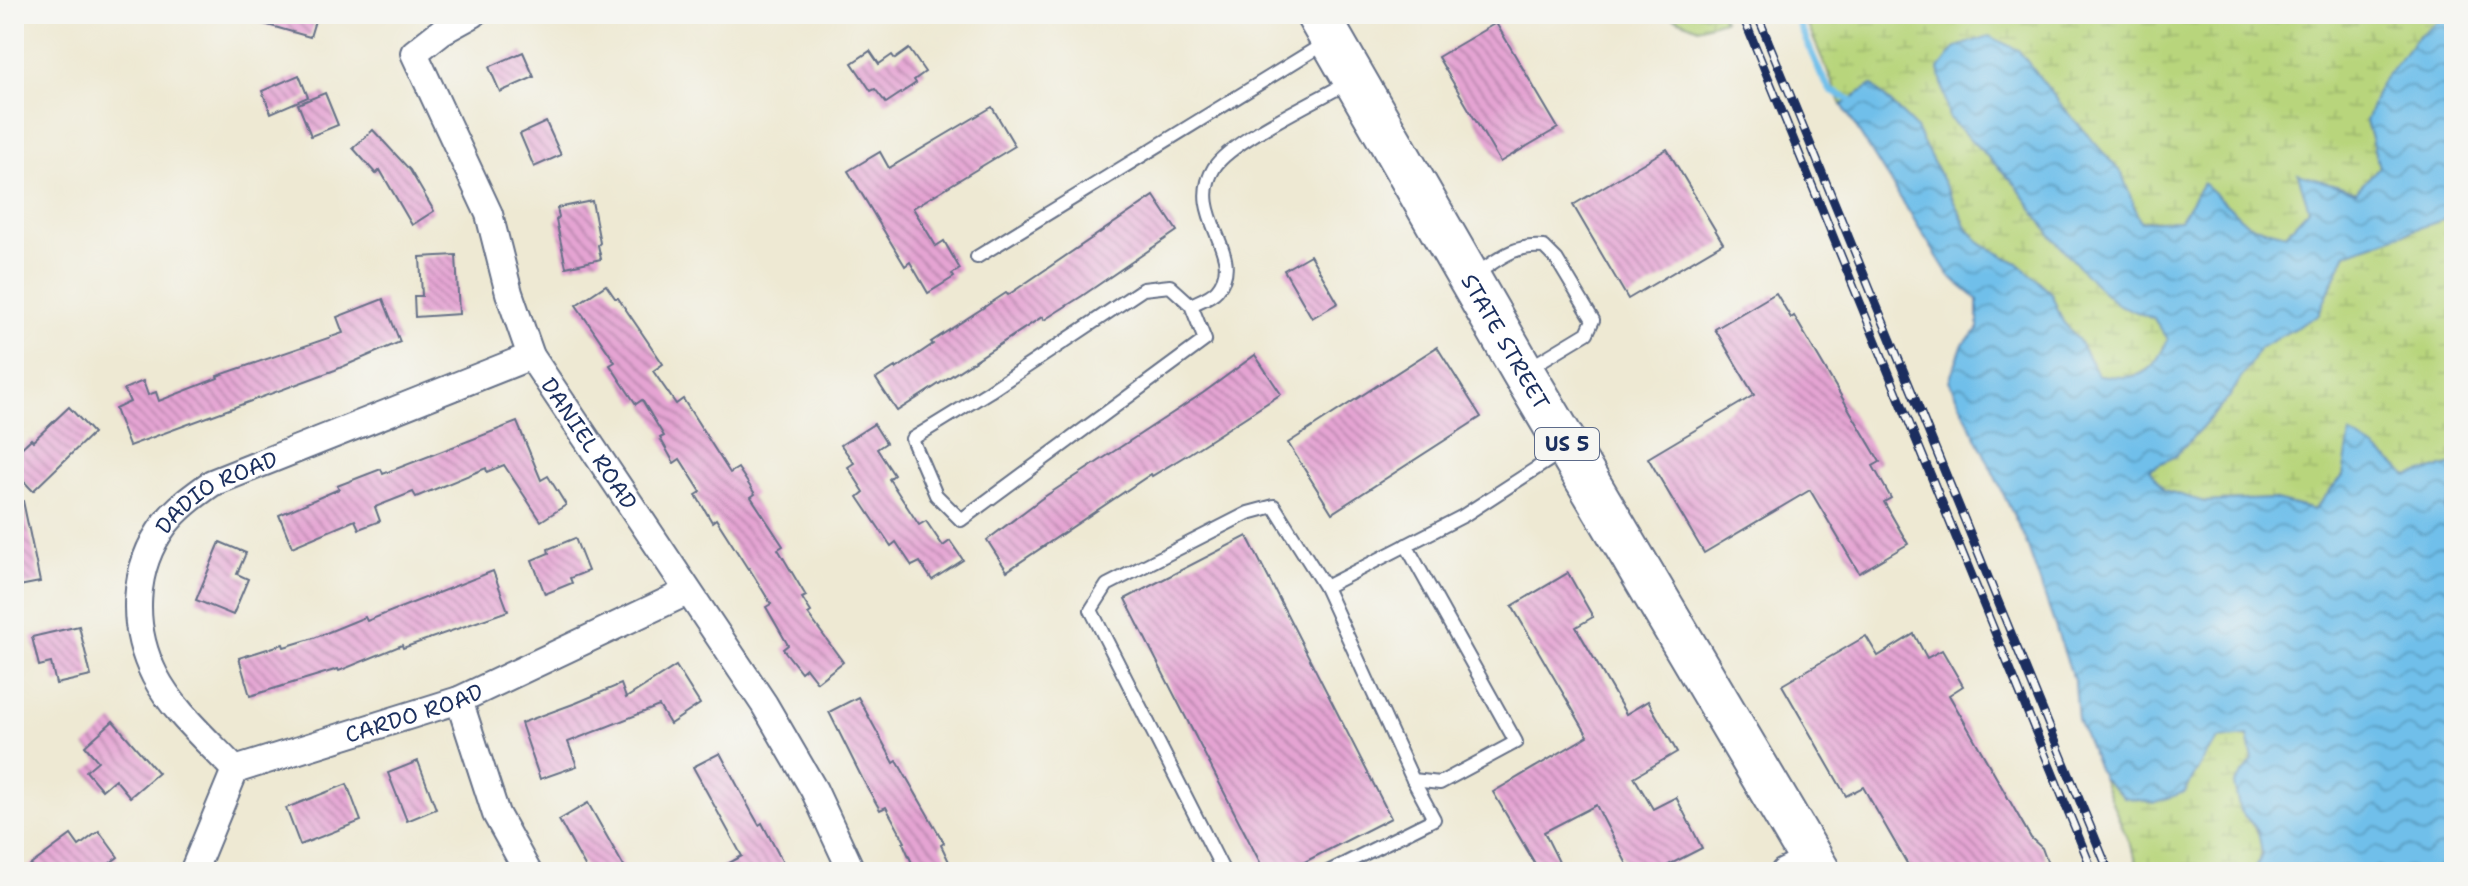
<svg xmlns="http://www.w3.org/2000/svg" width="2468" height="886" viewBox="0 0 2468 886" font-family="'Shantell Sans',sans-serif">
  <style>
    .wetland { fill: url(#wetland-marsh); stroke: #6a826d; stroke-width: 2 }
    .water { fill: url(#water-waves); stroke: #4577a4; stroke-width: 2 }
    .lines { fill: none; stroke-linecap: round; stroke-linejoin: round }
    .stream { stroke: #6fbfea; stroke-width: 7 }
    .building { fill: url(#building-back-hatch) }
    .lane-casing { stroke: #657087; stroke-width: 16 }
    .street-casing { stroke: #657087; stroke-width: 30 }
    .primary-casing { stroke: #657087; stroke-width: 46 }
    .lane { stroke: #fff; stroke-width: 12 }
    .street { stroke: #fff; stroke-width: 26 }
    .primary { stroke: #fff; stroke-width: 42 }
    .rail-casing { stroke: #1b2f5e; stroke-width: 9 }
    .rail { stroke: #f6f6f2; stroke-width: 6; stroke-dasharray: 18; stroke-linecap: butt }
    .labels { text-anchor: middle; dominant-baseline: central; stroke-width: 6; stroke-linejoin: round; paint-order: stroke }
    .shield { fill: #f6f6f2; stroke: #5d6b8a; stroke-width: 2 }
    .shield-label { font-size: 20px; font-weight: bold; fill: #1b2f5e }
    .street-label { font-size: 22px; fill: #1b2f5e; stroke: #f6f6f2 }
  </style>
  <defs>
    <pattern id="wetland-marsh" width="20" height="14" patternUnits="userSpaceOnUse" patternTransform="scale(2)"><rect width="20" height="14" fill="#b8d57c"/><path d="M1 5h8M5 5V1M11 12h8M15 12V8" fill="none" stroke="#9eb76e"/></pattern>
    <pattern id="water-waves" width="16" height="10" patternUnits="userSpaceOnUse" patternTransform="scale(2)"><rect width="16" height="10" fill="#6fbfea"/><path d="M0 5q4-4 8 0t8 0" fill="none" stroke="#5a9cc1"/></pattern>
    <pattern id="building-back-hatch" width="6" height="6" patternUnits="userSpaceOnUse" patternTransform="scale(2)"><rect width="6" height="6" fill="#e5a4d3"/><path d="M-1 5l2 2M0 0l6 6M5-1l2 2" fill="none" stroke="#b986ae"/></pattern>
  </defs>
  <rect width="100%" height="100%" fill="#f6f6f2"/>
  <filter id="ink" filterUnits="userSpaceOnUse"><feTurbulence type="fractalNoise" baseFrequency=".0125" numOctaves="2"/><feDisplacementMap in="SourceGraphic" scale="16" xChannelSelector="R" yChannelSelector="G"/><feConvolveMatrix kernelMatrix="1 2 1 2 8 2 1 2 1" color-interpolation-filters="sRGB"/></filter>
  <filter id="wash" filterUnits="userSpaceOnUse"><feTurbulence type="fractalNoise" baseFrequency=".006" numOctaves="4" result="noise"/><feDisplacementMap in="SourceGraphic" scale="32" xChannelSelector="R" yChannelSelector="G"/><feGaussianBlur stdDeviation="1.8" result="paint"/><feColorMatrix in="noise" values="0 0 0 0 0 0 0 0 0 0 0 0 0 0 0 0 0 1.4 0 .05"/><feComposite in="paint" operator="in"/></filter>
  <g filter="url(#wash)">
    <rect width="100%" height="100%" fill="#eee9d3"/>
    <g class="wetland">
      <polygon points="1665,14 1721,14 1724,20 1698,28"/>
      <polygon points="1803,14 2447,14 2416,38 2366,121 2379,167 2357,191 2299,175 2309,209 2286,234 2249,225 2203,184 2180,220 2139,222 2122,174 2063,107 2018,50 1949,118 2016,185 2052,237 2117,304 2154,319 2169,340 2155,365 2131,379 2098,375 2078,339 2063,322 2051,293 2018,263 1983,245 1969,231 1915,127 1872,85 1842,105"/>
      <polygon points="2454,216 2454,464 2408,476 2375,449 2343,476 2314,510 2272,499 2204,502 2164,490 2148,469 2175,456 2228,399 2259,348 2318,315 2346,253"/>
      <path d="M2248,736L2253,760L2240,811C2261,833 2268,842 2254,872H2141L2102,778L2124,797L2185,792L2207,753L2219,738Z"/>
    </g>
    <path class="water" d="M2447,14H2454V216L2346,253L2318,315L2260,348L2228,399L2175,456L2149,469L2164,490L2204,502L2272,499L2314,510L2343,476L2350,434L2375,449L2408,476L2454,464V494L2445,509L2454,523V872H2254L2262,854L2258,830L2240,811L2234,785L2253,760L2248,736L2219,739L2207,753L2185,792L2154,803L2124,797L2102,778L2078,720L2075,684L2025,539L1949,381L1963,344L1978,330V300L1950,277L1842,105L1872,85L1915,127L1969,231L1983,245L2018,263L2051,293L2063,322L2078,339L2098,375C2139,380 2150,378 2168,339L2154,319L2117,304L2094,283L2052,237L2016,185L1949,118L1939,69L1956,47L1989,36L2018,50L2063,107L2122,174L2140,222L2180,220L2203,183L2249,225L2286,234L2309,209L2298,174L2356,191L2379,167L2366,121L2380,84L2416,38Z"/>
    <g class="lines">
      <polyline class="stream" points="1795,14 1821,75 1831,91 1857,103"/>
    </g>
    <g id="blocks">
      <g class="building">
        <polygon points="251,14 317,14 310,37 250,20"/>
        <polygon points="1496,23 1558,128 1500,162 1438,57"/>
        <polygon points="909,49 925,72 914,80 916,83 886,103 875,89 871,91 852,63 870,51 879,64 892,55 895,59"/>
        <polygon points="523,52 534,77 500,92 489,67"/>
        <polygon points="299,75 308,97 271,113 262,91"/>
        <polygon points="325,93 338,125 311,136 298,104"/>
        <polygon points="992,107 1015,146 913,208 936,246 944,241 960,269 952,274 954,277 928,293 910,262 905,266 848,171 880,152 889,168"/>
        <polygon points="546,122 561,155 534,167 520,134"/>
        <polygon points="373,130 410,170 434,211 412,225 380,170 376,174 353,148"/>
        <polygon points="1667,149 1723,243 1628,299 1573,205"/>
        <polygon points="1154,196 1177,231 1082,296 1044,320 1042,317 897,411 876,379 895,367 896,369 933,344 931,342 1006,293 1008,295"/>
        <polygon points="592,201 600,243 598,245 601,259 566,267 556,220 559,217 557,208"/>
        <polygon points="456,255 459,314 415,317 414,296 422,296 420,257"/>
        <polygon points="1310,255 1338,303 1312,318 1284,270"/>
        <polygon points="606,285 615,298 618,298 663,364 653,371 676,404 683,399 730,473 738,468 755,494 751,497 783,546 778,549 806,596 802,598 811,612 808,614 843,662 817,682 806,668 801,672 783,649 788,645 766,607 771,604 749,568 748,569 716,519 712,522 696,495 701,492 680,459 674,463 660,438 664,436 642,400 636,404 610,365 615,362 576,305"/>
        <polygon points="1776,293 1791,318 1794,316 1880,462 1873,466 1891,498 1884,502 1908,544 1859,573 1810,490 1704,553 1648,458 1754,395 1715,329"/>
        <polygon points="383,299 400,342 335,370 129,446 115,409 130,402 124,389 143,381 148,395 156,392 159,401 218,378 217,376 343,333 337,317"/>
        <polygon points="1437,347 1481,417 1332,513 1288,443"/>
        <polygon points="1255,355 1281,394 1190,453 1152,476 1151,474 1007,571 987,540 1041,499 1203,393"/>
        <polygon points="69,407 93,433 33,491 14,471 14,455 31,439 33,441"/>
        <polygon points="517,422 541,480 548,476 566,505 541,521 504,465 487,472 486,468 416,497 413,492 375,507 380,521 359,529 355,520 292,547 279,515 339,489 337,486 381,469 383,474"/>
        <polygon points="874,424 886,443 877,449 894,475 889,479 919,525 926,521 943,546 950,541 963,560 932,580 920,562 912,566 896,542 891,546 858,497 864,492 848,467 854,463 841,445"/>
        <polygon points="23,501 40,582 14,587 14,502"/>
        <polygon points="1247,536 1391,818 1285,872 1265,872 1125,599"/>
        <polygon points="575,538 588,571 570,578 572,583 545,594 532,560 549,553 548,549"/>
        <polygon points="220,542 246,553 237,574 248,579 233,615 196,600"/>
        <polygon points="493,571 508,611 403,648 402,645 339,671 338,669 250,696 239,658 283,644 284,647 314,638 365,617 367,621"/>
        <polygon points="1568,573 1593,617 1576,627 1626,714 1648,701 1677,752 1634,777 1653,809 1676,797 1702,848 1655,872 1631,872 1596,805 1544,832 1564,872 1540,872 1493,792 1588,736 1512,606"/>
        <polygon points="79,626 91,676 56,684 51,663 39,666 32,637"/>
        <polygon points="1914,634 1927,658 1942,650 1963,686 1949,695 2031,838 2042,848 2051,872 1912,872 1863,787 1846,796 1782,685 1866,636 1878,656"/>
        <polygon points="676,666 700,704 670,724 659,706 568,742 577,766 540,779 521,723 576,703 621,684 626,698"/>
        <polygon points="858,697 894,763 897,761 944,843 941,845 954,872 916,872 903,843 905,842 886,807 880,810 863,780 829,712"/>
        <polygon points="113,721 158,773 130,797 115,779 102,790 86,771 98,761 85,746"/>
        <polygon points="720,753 751,811 759,825 762,823 788,872 713,872 742,856 693,767"/>
        <polygon points="418,761 436,809 407,821 388,773"/>
        <polygon points="347,784 361,821 300,845 286,808"/>
        <polygon points="588,803 627,872 588,872 559,820"/>
        <polygon points="99,831 118,857 98,872 21,872 71,835 79,846"/>
      </g>
    </g>
  </g>
  <g filter="url(#ink)">
    <use href="#blocks" fill-opacity="0" stroke="#657087" stroke-width="2"/>
    <g class="lines">
      <defs>
        <g id="lane">
          <polyline points="977,257 1325,43"/>
          <path d="M1473,276C1498,260 1513,244 1544,247L1557,260L1593,320L1587,333L1529,368"/>
          <path d="M1191,305L1170,286L1143,289L990,391L912,439L936,495L961,520L1205,340L1191,305C1199,301 1211,297 1217,290C1248,254 1185,215 1214,168C1229,142 1319,99 1349,82"/>
          <polyline points="1325,587 1413,780 1440,783 1516,742 1406,545"/>
          <polyline points="1224,872 1091,610 1107,585 1248,513 1274,506 1325,587 1463,516 1563,451"/>
          <polyline points="1328,872 1434,819 1413,780"/>
        </g>
        <g id="street">
          <path id="s1" d="M473,14L442,31L414,53L489,214L509,293L531,356L764,704L814,790L852,872"/>
          <polyline points="459,700 496,814 528,872"/>
          <path id="s2" d="M235,770C208,741 173,711 155,676C130,627 132,568 165,524C178,507 195,495 212,483L531,356"/>
          <path id="s3" d="M193,872L235,770L459,700L687,592"/>
          <polyline points="1784,872 1811,859"/>
        </g>
        <g id="primary">
          <path id="s4" d="M1317,14L1523,372L1819,872"/>
        </g>
      </defs>
      <use href="#lane" class="lane-casing"/>
      <use href="#street" class="street-casing"/>
      <use href="#primary" class="primary-casing"/>
      <use href="#lane" class="lane"/>
      <use href="#street" class="street"/>
      <use href="#primary" class="primary"/>
      <defs>
        <g id="rail">
          <polyline points="1742,14 2093,872"/>
          <polyline points="1757,14 2109,872"/>
        </g>
      </defs>
      <use href="#rail" class="rail-casing"/>
      <use href="#rail" class="rail"/>
    </g>
  </g>
  <g class="labels">
    <rect class="shield" x="1535" y="428" width="64" height="32" rx="6"/>
    <g class="shield-label">
      <text x="1567" y="444">US 5</text>
    </g>
    <g class="street-label">
      <text stroke="none"><textPath href="#s4" startOffset="378">STATE STREET</textPath></text>
      <text stroke="none"><textPath href="#s1" startOffset="502">DANIEL ROAD</textPath></text>
      <text stroke="none"><textPath href="#s2" startOffset="346">DADIO ROAD</textPath></text>
      <text stroke="none"><textPath href="#s3" startOffset="298">CARDO ROAD</textPath></text>
    </g>
  </g>
  <rect width="2468" height="886" fill="none" stroke="#f6f6f2" stroke-width="48"/>
</svg>
